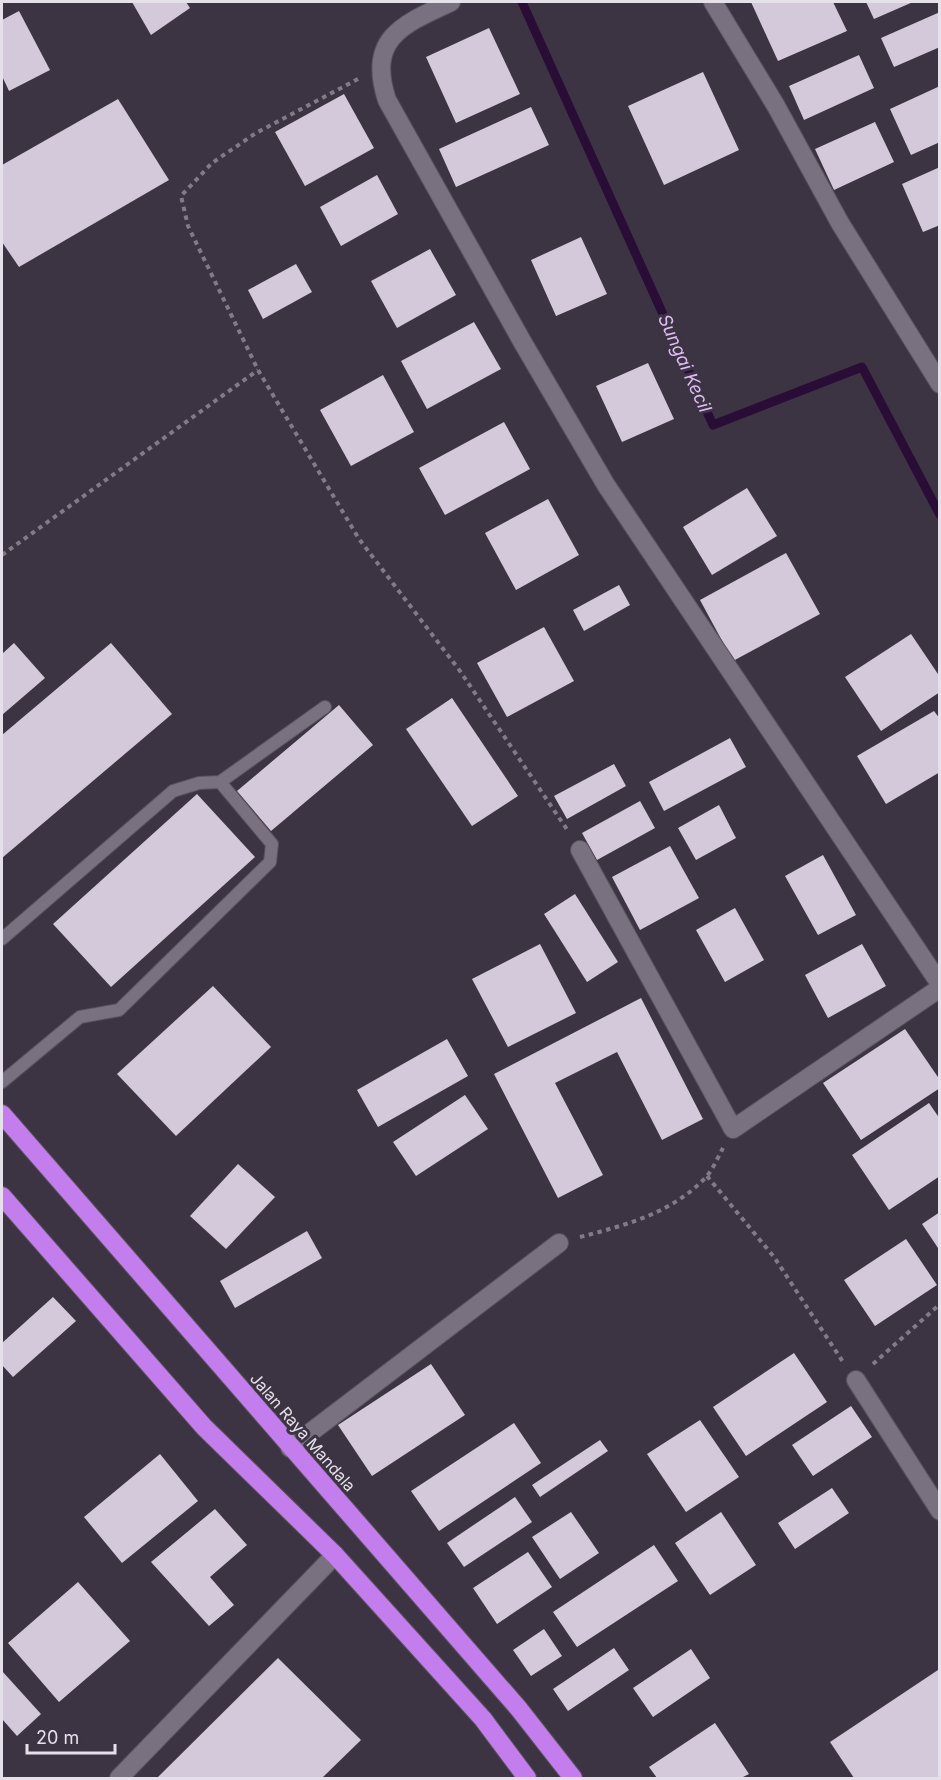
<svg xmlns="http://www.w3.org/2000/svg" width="941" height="1780" viewBox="0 0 941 1780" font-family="Inter,sans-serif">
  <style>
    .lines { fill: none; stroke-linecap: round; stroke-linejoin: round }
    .stream { stroke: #290d37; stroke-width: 9 }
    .building { fill: #d4c9db }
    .lane-casing { stroke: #59525e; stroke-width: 14 }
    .street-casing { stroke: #59525e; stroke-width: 20 }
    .highway-casing { stroke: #59525e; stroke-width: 20 }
    .path { stroke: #827b87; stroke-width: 4; stroke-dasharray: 4.5 4.5; stroke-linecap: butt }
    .lane { stroke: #797080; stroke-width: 12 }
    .street { stroke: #797080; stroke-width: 18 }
    .highway { stroke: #c47dec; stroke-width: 18 }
    .labels { text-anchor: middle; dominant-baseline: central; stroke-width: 6; stroke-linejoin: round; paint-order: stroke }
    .street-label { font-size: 16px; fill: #e5e0e9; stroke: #3c3442 }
    .water-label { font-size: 18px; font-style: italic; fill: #e1bdf7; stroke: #3c3442 }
  </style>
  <rect width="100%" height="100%" fill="#3c3442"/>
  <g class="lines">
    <polyline class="stream" points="522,2 713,425 862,367 940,515"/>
  </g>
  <g class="building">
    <polygon points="132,2 186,2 190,8 151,35"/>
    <polygon points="751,2 833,2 847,31 778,61"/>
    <polygon points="866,2 913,2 874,19"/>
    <polygon points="19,11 50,70 9,91 2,76 2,20"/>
    <polygon points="940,12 940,47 894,67 881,38"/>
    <polygon points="489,28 520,94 456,123 426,57"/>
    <polygon points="859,55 874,88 804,120 789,86"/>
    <polygon points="703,72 739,150 664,185 628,106"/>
    <polygon points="940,86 940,142 911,155 890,109"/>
    <polygon points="344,94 374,148 305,186 275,132"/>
    <polygon points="118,99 169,180 19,267 2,242 2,165"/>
    <polygon points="531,107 549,145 456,187 439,149"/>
    <polygon points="875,122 894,162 834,190 815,149"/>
    <polygon points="940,167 940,225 923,232 902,184"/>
    <polygon points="377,175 398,214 341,246 320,207"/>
    <polygon points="581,237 607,294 556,316 531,260"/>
    <polygon points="430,249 456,295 397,328 371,281"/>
    <polygon points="296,264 312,292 263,319 248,290"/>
    <polygon points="474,322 501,369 427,409 401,361"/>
    <polygon points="648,363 674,419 622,442 596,386"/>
    <polygon points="383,375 414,432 351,466 320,410"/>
    <polygon points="504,422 530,469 445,515 419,468"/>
    <polygon points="747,488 777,536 712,575 683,527"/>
    <polygon points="548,499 579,555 516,590 485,533"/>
    <polygon points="786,553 820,614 733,661 700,600"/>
    <polygon points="619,585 630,605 584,631 573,610"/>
    <polygon points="544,627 574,681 507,717 477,663"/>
    <polygon points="911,634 940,677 940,692 881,731 845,677"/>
    <polygon points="14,643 45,678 2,715 2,654"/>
    <polygon points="111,643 172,714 2,858 2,735"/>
    <polygon points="452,698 518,796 472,826 406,729"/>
    <polygon points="339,705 373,745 271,831 237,791"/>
    <polygon points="934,711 940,719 940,772 886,804 857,756"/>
    <polygon points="730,738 746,767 664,811 649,782"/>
    <polygon points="614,764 626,786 567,819 554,796"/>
    <polygon points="197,794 255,857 111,987 53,924"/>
    <polygon points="640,801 655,828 597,860 582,833"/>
    <polygon points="719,805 736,838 696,860 678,828"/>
    <polygon points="670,846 699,898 640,930 612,877"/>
    <polygon points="823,855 856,915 818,935 785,876"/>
    <polygon points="575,894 618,962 587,982 544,914"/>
    <polygon points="735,908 764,960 725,982 696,930"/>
    <polygon points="540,944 576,1013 508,1047 472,979"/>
    <polygon points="862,944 886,986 828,1018 805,975"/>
    <polygon points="213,986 271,1047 176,1136 117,1074"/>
    <polygon points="641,998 703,1119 662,1140 617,1052 555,1083 603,1175 558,1198 494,1074"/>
    <polygon points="905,1029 940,1080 940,1088 861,1140 823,1083"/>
    <polygon points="447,1039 468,1076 378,1127 357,1090"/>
    <polygon points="465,1095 488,1129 416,1176 393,1142"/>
    <polygon points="929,1103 940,1119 940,1176 889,1210 852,1155"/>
    <polygon points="238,1164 275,1197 226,1249 190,1216"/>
    <polygon points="940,1212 940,1251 922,1224"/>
    <polygon points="307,1231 322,1258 235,1308 220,1281"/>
    <polygon points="906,1239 937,1285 875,1326 844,1280"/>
    <polygon points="53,1297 76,1321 13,1377 2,1365 2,1343"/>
    <polygon points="794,1353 827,1402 746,1456 713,1407"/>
    <polygon points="431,1364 465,1415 372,1476 338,1425"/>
    <polygon points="851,1406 872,1437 813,1476 792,1445"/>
    <polygon points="700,1420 739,1477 686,1512 647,1454"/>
    <polygon points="514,1423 541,1463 439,1531 411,1491"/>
    <polygon points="600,1440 608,1451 540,1497 532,1485"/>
    <polygon points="160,1454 198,1501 122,1563 84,1517"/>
    <polygon points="832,1488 849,1513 795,1549 778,1523"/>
    <polygon points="515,1497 532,1522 464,1567 447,1543"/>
    <polygon points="215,1509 247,1545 210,1577 234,1605 209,1626 151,1562"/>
    <polygon points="571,1512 599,1553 560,1579 532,1537"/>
    <polygon points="721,1512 756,1565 710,1595 675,1543"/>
    <polygon points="654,1545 678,1581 577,1647 553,1612"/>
    <polygon points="528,1552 552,1587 497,1624 473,1588"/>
    <polygon points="78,1582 130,1641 59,1702 8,1643"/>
    <polygon points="544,1629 562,1656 531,1676 513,1650"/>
    <polygon points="614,1648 629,1670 568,1711 553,1689"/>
    <polygon points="691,1649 710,1678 653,1717 633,1688"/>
    <polygon points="278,1658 361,1740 322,1778 157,1778"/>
    <polygon points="938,1670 940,1778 854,1778 830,1742"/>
    <polygon points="2,1671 41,1714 17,1736 2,1719"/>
    <polygon points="715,1723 749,1774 741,1778 657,1778 649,1767"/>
  </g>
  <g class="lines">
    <defs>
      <g id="lane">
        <polyline points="2,939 173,791 199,783 220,782 325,707"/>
        <polyline points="2,1082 80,1017 119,1010 270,862 272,844 220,782"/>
      </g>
      <g id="street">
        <path d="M451,2C401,25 367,39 387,100L523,343L606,485L940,984"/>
        <polyline points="713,2 776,106 840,223 940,384"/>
        <polyline points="580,850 733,1129 940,988"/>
        <polyline points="856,1380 940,1511"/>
        <polyline points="290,1448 559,1243"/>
        <polyline points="119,1778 335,1555"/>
      </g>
      <g id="highway">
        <polyline points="2,1114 519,1709 573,1778"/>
        <polyline points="2,1196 204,1427 335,1555 483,1719 527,1778"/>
      </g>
    </defs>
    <use href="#lane" class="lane-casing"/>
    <use href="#street" class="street-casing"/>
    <use href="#highway" class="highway-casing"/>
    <g class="path">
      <polyline points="358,79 256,133 212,163 181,196 188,226 258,370 359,539 460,671 568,831"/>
      <polyline points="2,555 258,370"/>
      <polyline points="707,1176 774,1257 843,1362"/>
      <path d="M580,1237C626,1225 673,1213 707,1176C713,1169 718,1157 723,1148"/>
      <polyline points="873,1364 940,1304"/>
    </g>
    <use href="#lane" class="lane"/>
    <use href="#street" class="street"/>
    <use href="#highway" class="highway"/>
  </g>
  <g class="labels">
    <g class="street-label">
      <text transform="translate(303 1432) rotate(49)">Jalan Raya Mandala</text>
    </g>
    <g class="water-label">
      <text transform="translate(685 363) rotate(66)">Sungai Kecil</text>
    </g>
  </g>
  <rect width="941" height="1780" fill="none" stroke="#e5e0e9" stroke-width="6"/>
  <path d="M27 1744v9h88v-9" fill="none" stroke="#e5e0e9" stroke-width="3"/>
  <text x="36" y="1744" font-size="18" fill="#e5e0e9" stroke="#3c3442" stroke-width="4.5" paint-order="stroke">20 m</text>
</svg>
